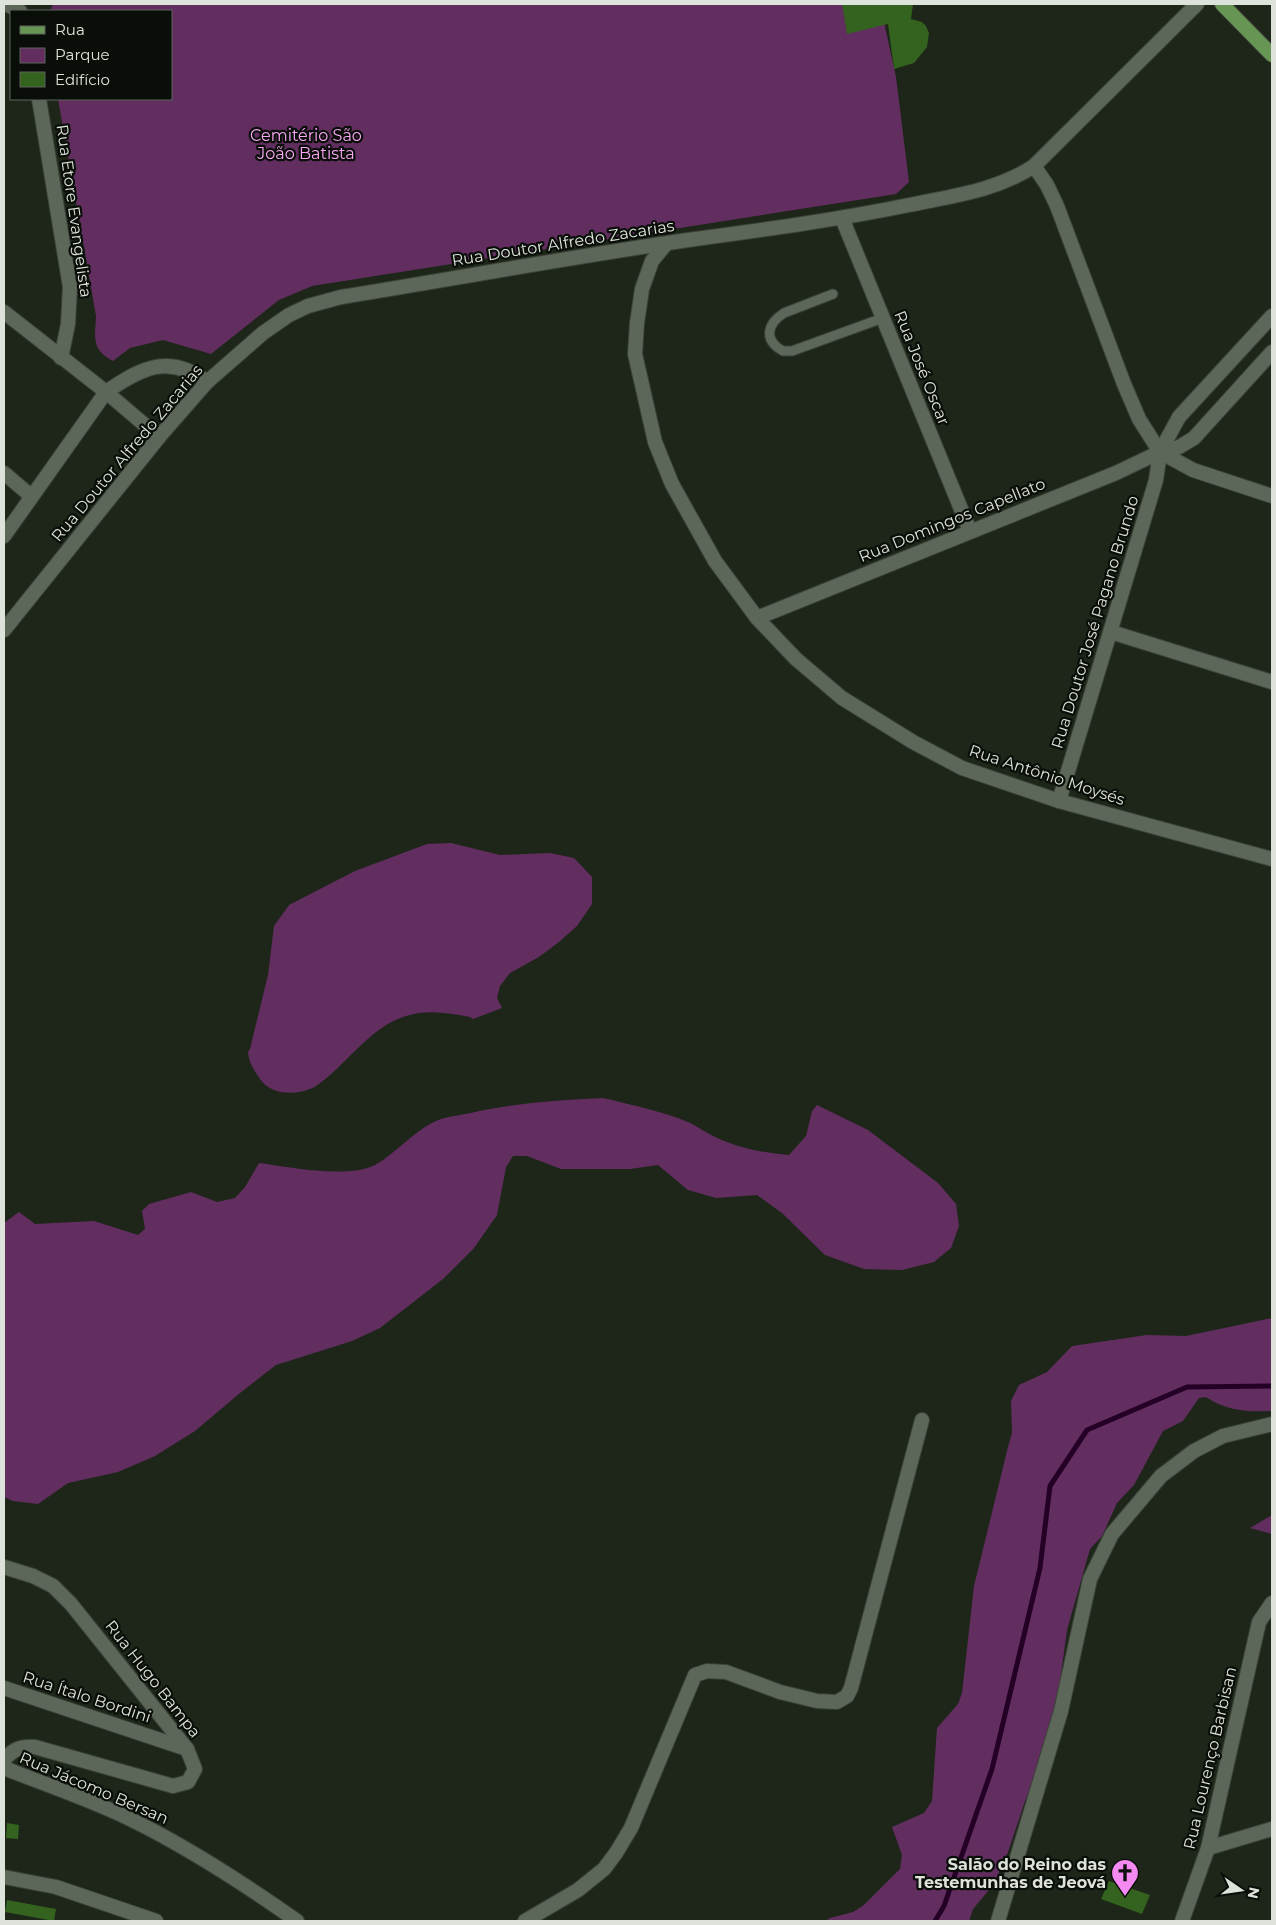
<svg xmlns="http://www.w3.org/2000/svg" width="1276" height="1925" viewBox="0 0 1276 1925" font-family="Montserrat,sans-serif">
  <style>
    .green { fill: #622e60 }
    .lines { fill: none; stroke-linecap: round; stroke-linejoin: round }
    .stream { stroke: #250026; stroke-width: 5 }
    .building { fill: #34621f }
    .service-casing { stroke: #3b4238; stroke-width: 11 }
    .minor-casing { stroke: #3b4238; stroke-width: 16 }
    .primary-casing { stroke: #3b4238; stroke-width: 16 }
    .service { stroke: #5c6759; stroke-width: 9 }
    .minor { stroke: #5c6759; stroke-width: 14 }
    .primary { stroke: #679654; stroke-width: 14 }
    .labels { text-anchor: middle; dominant-baseline: central; stroke-width: 4.5; stroke-linejoin: round; paint-order: stroke }
    .park-label { font-size: 16px; fill: #faa7f7; stroke: #0a0e09 }
    .street-label { font-size: 16px; fill: #dde3db; stroke: #0a0e09 }
    .poi-label { font-size: 16px; font-weight: bold; fill: #dde3db; stroke: #0a0e09; text-anchor: end }
  </style>
  <rect width="100%" height="100%" fill="#1e261a"/>
  <g class="green">
    <path d="M53,4H880L896,77L909,182L896,194L312,286L279,300L211,354L163,340L130,348L113,361C91,349 95,338 96,316L58,99H171V11H50Z"/>
    <path d="M451,843L500,855L550,853L574,858L592,877V904L577,926L559,942L539,957L510,973L500,986L497,998L502,1008L473,1019L470,1017C449,1013 428,1009 406,1016C369,1027 346,1066 316,1086C299,1096 271,1096 260,1079C254,1070 249,1063 248,1052L250,1049L268,975L274,926L289,905L355,871L427,844Z"/>
    <path d="M603,1098C632,1105 661,1111 688,1122C697,1126 706,1133 715,1137C739,1148 763,1153 789,1155L806,1136L812,1111L817,1105L868,1130L938,1183L956,1204L959,1226L951,1248L934,1262L902,1270L864,1269L825,1255L782,1213L757,1195L716,1198L688,1190L658,1165L630,1169H561L527,1156H513L506,1167L497,1215L474,1248L443,1279L380,1328L352,1341L276,1365L240,1393L195,1431L155,1456L118,1472L68,1483L38,1504L13,1501L4,1497V1223L19,1212L35,1224L94,1221L138,1235L145,1229L142,1211L149,1204L191,1192L217,1202L235,1198L245,1187L259,1163C289,1167 347,1179 375,1165C397,1153 416,1128 441,1119C451,1116 461,1115 471,1113C514,1103 559,1100 603,1098Z"/>
    <path d="M1272,1318V1411C1247,1412 1227,1411 1206,1397L1199,1398L1183,1421L1163,1431L1134,1485L1117,1503L1102,1536L1090,1549L1067,1630L1057,1704L1042,1764L1025,1801L1008,1852L994,1884L973,1909L969,1921H826L830,1918L853,1912L864,1905L900,1869L902,1855L892,1827L924,1813L932,1801L937,1728L958,1704L962,1693L974,1586L1008,1447L1012,1433L1011,1401L1019,1385L1047,1372L1072,1346L1147,1335L1186,1336Z"/>
    <polygon points="1272,1515 1272,1534 1250,1528"/>
  </g>
  <g class="lines">
    <polyline class="stream" points="935,1921 944,1906 992,1769 1040,1568 1050,1486 1087,1430 1187,1387 1272,1386"/>
  </g>
  <g class="building">
    <polygon points="842,4 913,4 911,19 922,22 926,26 929,33 927,47 914,63 894,69 888,24 847,34"/>
    <polygon points="7,1823 19,1825 18,1839 6,1838"/>
    <polygon points="1109,1881 1150,1895 1142,1914 1101,1899"/>
    <polygon points="7,1900 56,1909 54,1921 5,1912"/>
  </g>
  <g class="lines">
    <defs>
      <path id="service" d="M833,294L784,313C767,324 763,340 783,351H792L883,318"/>
      <g id="minor">
        <polyline points="6,4 20,11"/>
        <polyline points="39,99 70,287 68,324 61,358"/>
        <polyline points="1034,166 1047,185 1057,206 1124,384 1139,419 1160,452 1193,470 1272,496"/>
        <polyline points="842,218 970,531"/>
        <polyline points="666,244 652,261 642,289 637,323 635,354 655,442 672,484 715,561 757,618 796,659 842,698 913,742 962,768 1059,801 1272,859"/>
        <polyline points="4,312 106,392 159,437"/>
        <polyline points="4,473 31,496"/>
        <path d="M4,536L106,392C141,368 169,353 207,382"/>
        <polyline points="757,618 1116,473 1160,452 1179,447 1194,438 1272,352"/>
        <path d="M4,630L159,437L207,382L263,333L289,315L308,306L341,297C457,278 572,257 688,240C762,230 836,220 909,205C952,196 996,191 1034,166L1197,4"/>
        <polyline points="1111,632 1272,682"/>
        <polyline points="1059,801 1156,480 1160,452 1179,417 1272,316"/>
        <path d="M4,1567L33,1576L53,1586L71,1604L187,1749L195,1769L188,1782L173,1786L35,1747C21,1746 13,1749 4,1760"/>
        <polyline points="4,1688 187,1749"/>
        <path d="M4,1768C44,1784 89,1799 128,1818C188,1847 243,1883 297,1921"/>
        <polyline points="1208,1848 1272,1829"/>
        <polyline points="4,1877 56,1887 156,1921"/>
        <polyline points="525,1921 578,1890 604,1869 616,1853 631,1828 695,1675 707,1671 726,1672 780,1692 817,1701 837,1702 847,1696 851,1688 922,1420"/>
        <polyline points="998,1921 1061,1711 1090,1579 1112,1534 1161,1476 1194,1451 1223,1436 1272,1424"/>
        <polyline points="1182,1921 1208,1848 1259,1622 1272,1603"/>
      </g>
      <polyline id="primary" points="1222,4 1272,55"/>
    </defs>
    <use href="#service" class="service-casing"/>
    <use href="#minor" class="minor-casing"/>
    <use href="#primary" class="primary-casing"/>
    <use href="#service" class="service"/>
    <use href="#minor" class="minor"/>
    <use href="#primary" class="primary"/>
  </g>
  <defs>
    <symbol id="church-pin" viewBox="-11 -11 22 30"><path d="M0 17L-7.5 6A9.5 9.5 0 1 1 7.5 6Z" fill="#f489f1" stroke="#0a0e09"/><path d="M-1.2-6h2.4v3.5h3.3v2.4h-3.3V6h-2.4V-.1h-3.3v-2.4h3.3Z" fill="#111"/></symbol>
  </defs>
  <g fill-rule="evenodd">
    <use href="#church-pin" x="1109" y="1857" width="32" height="43"/>
  </g>
  <g class="labels">
    <g class="park-label">
      <text x="306" y="135">Cemitério São<tspan x="306" dy="18">João Batista</tspan></text>
    </g>
    <g class="street-label">
      <text transform="translate(74 211) rotate(82)">Rua Etore Evangelista</text>
      <text transform="translate(563 243) rotate(-9)">Rua Doutor Alfredo Zacarias</text>
      <text transform="translate(922 368) rotate(68)">Rua José Oscar</text>
      <text transform="translate(127 453) rotate(-50)">Rua Doutor Alfredo Zacarias</text>
      <text transform="translate(952 520) rotate(-22)">Rua Domingos Capellato</text>
      <text transform="translate(1095 622) rotate(-73)">Rua Doutor José Pagano Brundo</text>
      <text transform="translate(1047 775) rotate(18)">Rua Antônio Moysés</text>
      <text transform="translate(153 1679) rotate(52)">Rua Hugo Bampa</text>
      <text transform="translate(87 1697) rotate(18)">Rua Ítalo Bordini</text>
      <text transform="translate(1210 1758) rotate(-77)">Rua Lourenço Barbisan</text>
      <text transform="translate(94 1788) rotate(23)">Rua Jácomo Bersan</text>
    </g>
    <g class="poi-label">
      <text x="1106" y="1864">Salão do Reino das<tspan x="1106" dy="18">Testemunhas de Jeová</tspan></text>
    </g>
  </g>
  <rect width="1276" height="1925" fill="none" stroke="#dde3db" stroke-width="10"/>
  <rect x="10" y="10" width="162" height="90" fill="#0a0e09" stroke="#5e635d"/>
  <rect x="20" y="26" width="25" height="8" fill="#679654" stroke="#5e635d"/>
  <text x="55" y="35" font-size="15" fill="#dde3db">Rua</text>
  <rect x="20" y="48" width="25" height="15" fill="#622e60" stroke="#5e635d"/>
  <text x="55" y="60" font-size="15" fill="#dde3db">Parque</text>
  <rect x="20" y="72" width="25" height="15" fill="#34621f" stroke="#5e635d"/>
  <text x="55" y="85" font-size="15" fill="#dde3db">Edifício</text>
  <g transform="translate(1241 1890) rotate(103)" stroke="#0a0e09" stroke-width="4" paint-order="stroke">
  <path d="M0-4L9 19L0 12L-9 19Z" fill="#dde3db"/>
  <text y="-8" font-size="14" font-weight="bold" text-anchor="middle" fill="#dde3db">N</text>
  </g>
</svg>
